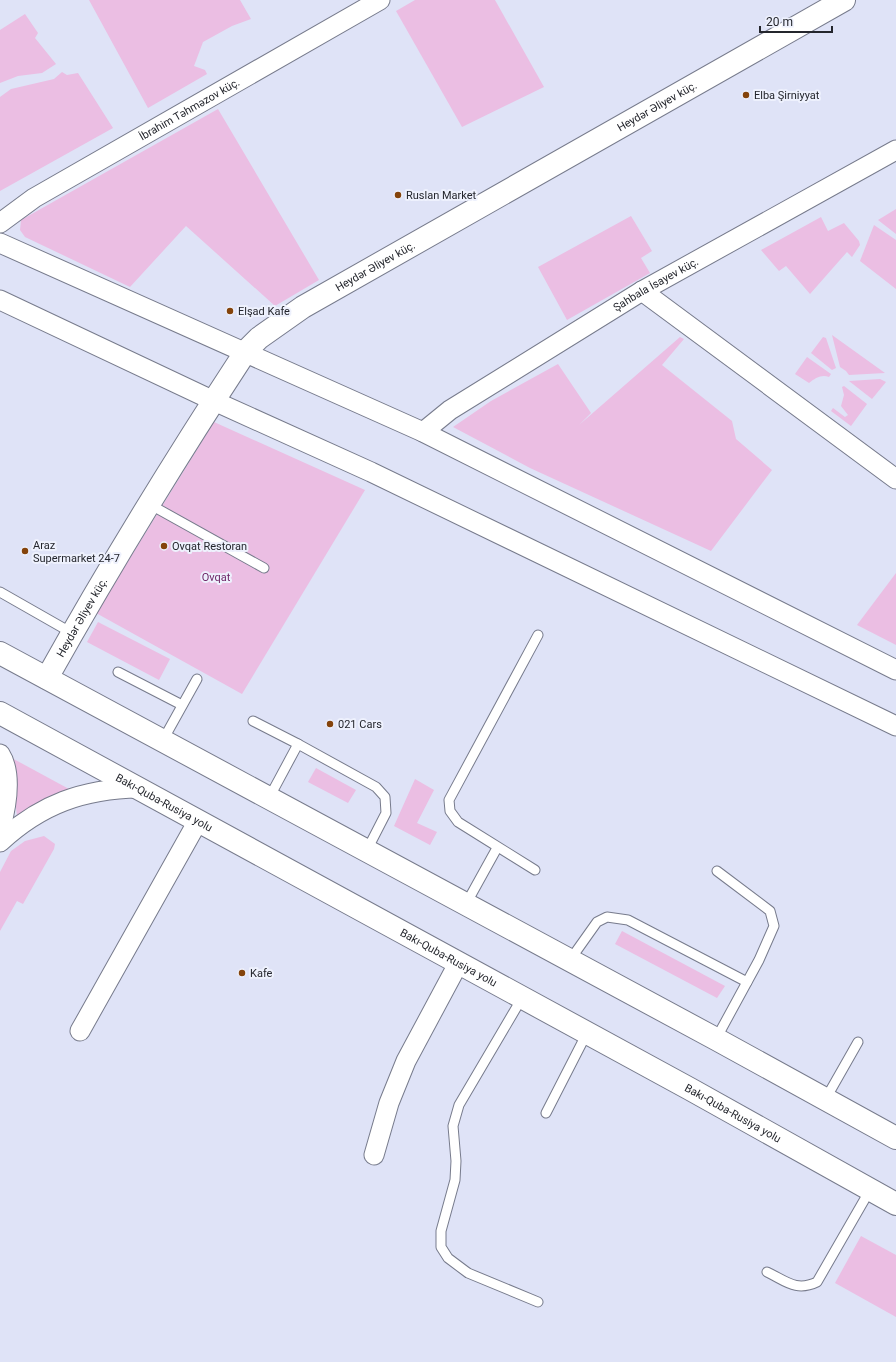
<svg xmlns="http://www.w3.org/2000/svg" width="896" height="1362" viewBox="0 0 896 1362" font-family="Roboto,sans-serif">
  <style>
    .green { fill: #ebbee3 }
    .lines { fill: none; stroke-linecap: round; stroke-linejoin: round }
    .service-casing { stroke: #777b8c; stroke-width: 11 }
    .minor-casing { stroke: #777b8c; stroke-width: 21 }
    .tertiary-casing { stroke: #777b8c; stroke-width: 24 }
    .trunk-casing { stroke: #777b8c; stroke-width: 24 }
    .service { stroke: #fff; stroke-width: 9 }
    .minor { stroke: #fff; stroke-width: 19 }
    .tertiary { stroke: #fff; stroke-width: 22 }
    .trunk { stroke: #fff; stroke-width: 22 }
    .poi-dot { fill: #84430b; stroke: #eef1fd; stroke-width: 1.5 }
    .labels { text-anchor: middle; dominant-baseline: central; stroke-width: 4; stroke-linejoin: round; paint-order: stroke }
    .poi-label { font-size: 11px; fill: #24262d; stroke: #eef1fd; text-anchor: start }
    .street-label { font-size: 11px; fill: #24262d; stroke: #eef1fd }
    .park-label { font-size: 11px; fill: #6f2768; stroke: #eef1fd }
  </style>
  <rect width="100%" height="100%" fill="#dfe3f7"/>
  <g class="green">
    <polygon points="89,0 240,0 251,19 232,26 203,42 194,66 205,70 207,74 148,108"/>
    <polygon points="415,0 495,0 544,87 462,127 396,11"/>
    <polygon points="25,14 38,33 35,38 56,64 42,73 18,76 0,83 0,30"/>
    <polygon points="62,72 67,75 78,73 113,128 0,191 0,97 11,89 54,79"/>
    <polygon points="218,109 319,280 275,306 186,226 130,287 25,237 20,230 21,220"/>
    <polygon points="896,209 896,234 878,220"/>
    <polygon points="631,216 652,251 641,258 650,273 567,320 538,267"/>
    <polygon points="821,217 828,231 844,223 859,241 860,245 852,257 847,252 810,294 786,266 779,271 761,250"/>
    <polygon points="874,225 896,240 896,289 860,261"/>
    <polygon points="832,335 885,373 849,375 846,371 840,367"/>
    <polygon points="680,337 684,339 662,365 732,421 736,439 772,470 711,551 530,468 453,427 491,401 558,364 591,413 579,425"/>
    <polygon points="823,337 826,338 836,368 832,370 811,353"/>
    <path d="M807,357L831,374L829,377C822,374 815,378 809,383L795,374Z"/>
    <polygon points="880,379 886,382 872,399 849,381"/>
    <polygon points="844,386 867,404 851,426 831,411 833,408 845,417 848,415 841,406 844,395 842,387"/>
    <polygon points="214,422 365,490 242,694 96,613"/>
    <polygon points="896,573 896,645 857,625"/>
    <polygon points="98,622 170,659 159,680 87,642"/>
    <polygon points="10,757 69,789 17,816"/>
    <polygon points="316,768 356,790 348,803 308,782"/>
    <polygon points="415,779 434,790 417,823 437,832 430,845 394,826"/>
    <polygon points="44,836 55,844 54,849 23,904 17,901 0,931 0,872 11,851 25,841"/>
    <polygon points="622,931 725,986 717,998 615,944"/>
    <polygon points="861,1236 896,1255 896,1317 835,1283"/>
  </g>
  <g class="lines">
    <defs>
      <g id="service">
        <polyline points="149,504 264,568"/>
        <polyline points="0,592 72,633"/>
        <polyline points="118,672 182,705"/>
        <polyline points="253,721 298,744"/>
        <polyline points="163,740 197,679"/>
        <polyline points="269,798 298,744 376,787 385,797 386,813 367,850"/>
        <polyline points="535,870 458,822 450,811 449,800 538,635"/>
        <polyline points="466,904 497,848"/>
        <polyline points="570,960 597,922 607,917 628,920 747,982"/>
        <polyline points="522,998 459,1105 453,1126 456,1161 455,1180 441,1231 441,1247 448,1258 468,1273 538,1302"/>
        <polyline points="716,1039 759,960 774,926 770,911 717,871"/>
        <polyline points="825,1100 858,1042"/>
        <polyline points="546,1113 587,1033"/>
        <path d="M767,1272C786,1281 796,1292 817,1282L870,1190"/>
      </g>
      <g id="minor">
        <path id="s1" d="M0,223L34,198L380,0"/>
        <polyline points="0,243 423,432 896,670"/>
        <polyline points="642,291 896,479"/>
        <polyline points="0,300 214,401 371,472 896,726"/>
        <path id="s2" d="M423,432L450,410L642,291L896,150"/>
        <path d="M0,754C13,774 6,809 0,831"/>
        <path d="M0,842C41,804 83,789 139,788"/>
        <polyline points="80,1031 198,821"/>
        <polyline points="374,1155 389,1103 406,1061 458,964"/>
      </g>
      <g id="tertiary">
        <path id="s3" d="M47,678C109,567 176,458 246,351L259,338L303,307L844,0"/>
      </g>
      <g id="trunk">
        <polyline points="0,653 716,1039 896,1138"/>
        <path id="s4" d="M0,713L690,1089L896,1204"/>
      </g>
    </defs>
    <use href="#service" class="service-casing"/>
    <use href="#minor" class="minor-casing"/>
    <use href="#tertiary" class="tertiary-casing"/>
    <use href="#trunk" class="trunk-casing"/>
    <use href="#service" class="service"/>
    <use href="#minor" class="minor"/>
    <use href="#tertiary" class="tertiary"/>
    <use href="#trunk" class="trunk"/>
  </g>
  <g class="poi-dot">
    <circle cx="746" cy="95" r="4"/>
    <circle cx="398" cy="195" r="4"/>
    <circle cx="230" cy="311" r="4"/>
    <circle cx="164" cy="546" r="4"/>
    <circle cx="25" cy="551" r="4"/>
    <circle cx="330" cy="724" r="4"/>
    <circle cx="242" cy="973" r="4"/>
  </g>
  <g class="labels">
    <g class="poi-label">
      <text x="754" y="95">Elba Şirniyyat</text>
      <text x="406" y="195">Ruslan Market</text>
      <text x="238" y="311">Elşad Kafe</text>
      <text x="33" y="545">Araz<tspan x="33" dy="13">Supermarket 24-7</tspan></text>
      <text x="172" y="546">Ovqat Restoran</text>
      <text x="338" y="724">021 Cars</text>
      <text x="250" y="973">Kafe</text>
    </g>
    <g class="street-label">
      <text stroke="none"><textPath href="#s3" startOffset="862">Heydər Əliyev küç.</textPath></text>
      <text stroke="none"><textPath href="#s1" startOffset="221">İbrahim Təhməzov küç.</textPath></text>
      <text stroke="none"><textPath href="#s3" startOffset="538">Heydər Əliyev küç.</textPath></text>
      <text stroke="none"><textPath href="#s2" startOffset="276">Şahbala İsayev küç.</textPath></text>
      <text stroke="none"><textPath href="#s3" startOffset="70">Heydər Əliyev küç.</textPath></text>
      <text stroke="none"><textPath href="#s4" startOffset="187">Bakı-Quba-Rusiya yolu</textPath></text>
      <text stroke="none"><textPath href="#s4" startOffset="511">Bakı-Quba-Rusiya yolu</textPath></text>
      <text stroke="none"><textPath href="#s4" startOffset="835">Bakı-Quba-Rusiya yolu</textPath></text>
    </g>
    <g class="park-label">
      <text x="216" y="577">Ovqat</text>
    </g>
  </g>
  <path d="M760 26v6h72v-6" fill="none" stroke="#24262d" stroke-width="2"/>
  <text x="766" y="26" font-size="12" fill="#24262d" stroke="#eef1fd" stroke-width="3" paint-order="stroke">20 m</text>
</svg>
